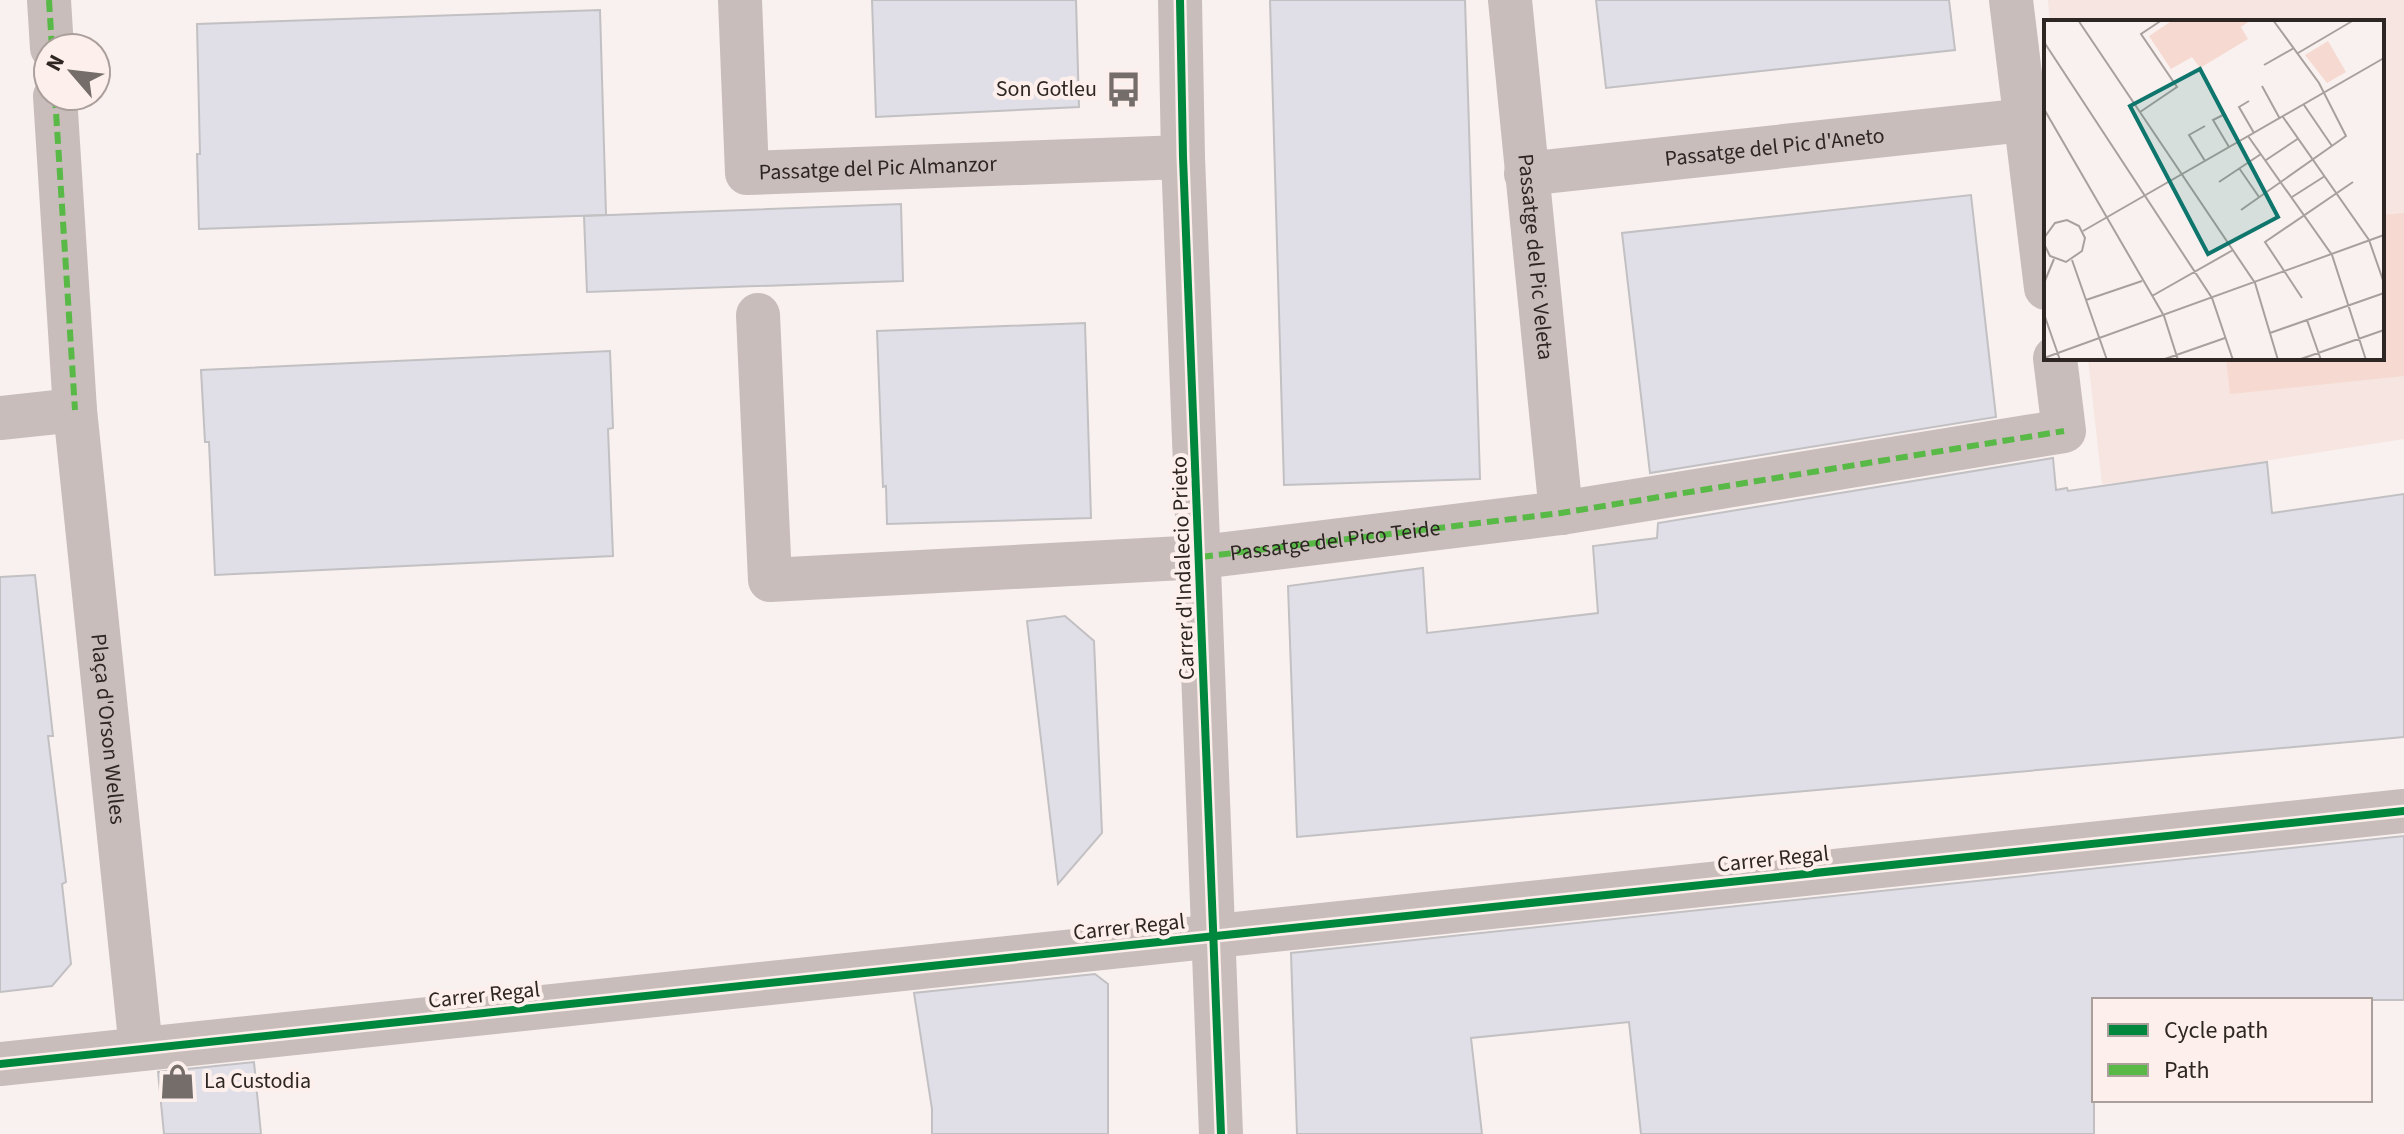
<svg xmlns="http://www.w3.org/2000/svg" width="2404" height="1134" viewBox="0 0 2404 1134" font-family="'Source Sans 3',sans-serif">
  <style>
    .built { fill: #f6e5e0 }
    .park { fill: #f6d9d0 }
    .building { fill: #e0dfe7; stroke: #c2c0c2; stroke-width: 2 }
    .lines { fill: none; stroke-linecap: round; stroke-linejoin: round }
    .minor { stroke: #c8bdba; stroke-width: 44 }
    .quiet { stroke: #58b947; stroke-width: 6; stroke-dasharray: 12 6; stroke-linecap: butt }
    .cycleway-casing { stroke: #fdefeb; stroke-width: 13 }
    .cycleway { stroke: #00873e; stroke-width: 8 }
    .labels { text-anchor: middle; dominant-baseline: central; stroke-width: 8; stroke-linejoin: round; paint-order: stroke }
    .poi-label { font-size: 22px; fill: #2e2623; stroke: #fdefeb; text-anchor: end }
    .street-label { font-size: 22px; fill: #2e2623; stroke: #fdefeb }
    .inset-road { fill: none; stroke: #a8a09d; stroke-width: 2 }
    .view { fill: #0f766e; fill-opacity: 0.15; stroke: #0f766e; stroke-width: 4 }
    .inset-edge { fill: none; stroke: #2e2623; stroke-width: 4 }
  </style>
  <rect width="100%" height="100%" fill="#f9f1ef"/>
  <polygon class="built" points="2048,0 2404,0 2404,439 2150,479 2102,484 2088,358 2382,358 2382,22 2050,22"/>
  <polygon class="park" points="2404,213 2404,376 2230,394 2226,358 2382,358 2382,215"/>
  <g class="building">
    <polygon points="872,0 1076,0 1079,107 876,117"/>
    <polygon points="1270,0 1465,0 1480,479 1284,485"/>
    <polygon points="1596,0 1949,0 1955,50 1606,88"/>
    <polygon points="600,10 606,215 199,229 197,154 200,154 197,24"/>
    <polygon points="1971,195 1996,417 1650,473 1622,233"/>
    <polygon points="901,204 903,281 587,292 584,216"/>
    <polygon points="1085,323 1091,518 887,524 886,486 883,487 877,331"/>
    <polygon points="610,351 613,428 608,429 613,556 215,575 209,442 205,442 201,370"/>
    <polygon points="2053,458 2056,490 2067,488 2068,491 2267,462 2272,513 2404,494 2404,737 1297,837 1288,586 1423,568 1427,633 1598,613 1593,546 1657,538 1658,523"/>
    <polygon points="35,575 53,736 48,736 66,882 62,884 71,964 52,986 0,992 0,577"/>
    <polygon points="1065,616 1094,641 1102,833 1058,884 1027,621"/>
    <polygon points="2404,836 2404,1000 2094,1000 2094,1134 1641,1134 1629,1022 1471,1038 1482,1134 1297,1134 1291,953"/>
    <polygon points="1095,974 1108,984 1108,1134 932,1134 932,1109 914,993"/>
    <polygon points="254,1062 261,1134 164,1134 158,1072"/>
  </g>
  <g class="lines">
    <g class="minor">
      <polyline points="49,0 52,48"/>
      <path id="s1" d="M740,0L747,173L1183,157"/>
      <polyline points="1180,0 1183,157 1221,1134"/>
      <path id="s2" d="M1510,0L1561,513"/>
      <polyline points="2011,0 2046,288"/>
      <polyline points="55,96 75,410"/>
      <path id="s3" d="M1526,174L2025,120"/>
      <path id="s4" d="M758,315L770,580L1201,557L1561,513L2064,431L2055,358"/>
      <path id="s5" d="M0,418L75,410L141,1049"/>
      <polyline points="0,1064 2404,811"/>
    </g>
    <g class="quiet">
      <polyline points="49,0 52,48"/>
      <polyline points="55,96 75,410"/>
      <polyline points="1201,557 1561,513 2064,431"/>
    </g>
    <defs>
      <g id="cycleway">
        <polyline points="1180,0 1183,157 1221,1134"/>
        <polyline points="0,1064 2404,811"/>
      </g>
    </defs>
    <use href="#cycleway" class="cycleway-casing"/>
    <use href="#cycleway" class="cycleway"/>
  </g>
  <defs>
    <symbol id="bus-bare" viewBox="-9 -9 18 18"><path d="M-5-6H5V4H4V6H2V4H-2V6H-4V4H-5ZM-3.5-4V0h7V-4ZM-3.5 1.2v1.5H-2V1.2ZM2 1.2v1.5H3.5V1.2Z" fill="#756d6a" stroke="#fdefeb" stroke-width="2.5" paint-order="stroke"/></symbol>
    <symbol id="shop-bare" viewBox="-9 -9 18 18"><path d="M-5-2.5h2.3a2.7 3.5 0 0 1 5.4 0H5L5.5 6h-11ZM-1.5-2.5h3a1.5 2.3 0 0 0-3 0Z" fill="#756d6a" stroke="#fdefeb" stroke-width="2.5" paint-order="stroke"/></symbol>
  </defs>
  <g fill-rule="evenodd">
    <use href="#bus-bare" x="1098" y="64" width="51" height="51"/>
    <use href="#shop-bare" x="152" y="1056" width="51" height="51"/>
  </g>
  <g class="labels">
    <g class="poi-label">
      <text x="1097" y="89">Son Gotleu</text>
      <text x="204" y="1081" text-anchor="start">La Custodia</text>
    </g>
    <g class="street-label">
      <text stroke="none"><textPath href="#s3" startOffset="250">Passatge del Pic d'Aneto</textPath></text>
      <text stroke="none"><textPath href="#s1" startOffset="304">Passatge del Pic Almanzor</textPath></text>
      <text stroke="none"><textPath href="#s2" startOffset="258">Passatge del Pic Veleta</textPath></text>
      <text stroke="none"><textPath href="#s4" startOffset="832">Passatge del Pico Teide</textPath></text>
      <text transform="translate(1183 568) rotate(-92)">Carrer d'Indalecio Prieto</text>
      <text stroke="none"><textPath href="#s5" startOffset="396">Plaça d'Orson Welles</textPath></text>
      <text transform="translate(1773 859) rotate(-6)">Carrer Regal</text>
      <text transform="translate(1129 927) rotate(-6)">Carrer Regal</text>
      <text transform="translate(484 995) rotate(-6)">Carrer Regal</text>
    </g>
  </g>
  <g transform="translate(2044 20)">
    <rect width="340" height="340" fill="#f9f1ef"/>
    <path d="M129,0H207L197,7L204,19L156,48L148,37L127,49L105,16ZM284,21L302,52L283,63L261,35Z" fill="#f6d9d0"/>
    <path class="inset-road" d="M34,0L211,263L234,340M0,22L168,278L189,340M254,33L310,0M220,45L250,28M218,66L236,99M205,81L195,87L210,113M260,85L288,126M0,89L120,296L134,340M96,92L133,67L97,14L118,0M181,94L169,100L185,127M239,97L325,220L340,263M204,116L288,235L322,340M222,140L255,118M161,141L145,115L161,106M195,148L215,177M175,162L217,134M248,177L281,156M197,190L302,116L275,63L229,0M39,211L340,38M0,218L11,203L23,200L35,206L41,218L38,231L22,242L6,236L0,224M28,240L63,340M0,263L10,239M108,276L189,230M258,278L221,222L309,162M42,280L98,261M0,294L16,340M263,300L277,340M226,313L340,273M0,338L340,215M118,340L181,318M254,340L340,310"/>
    <path class="view" d="M156,49L234,197L164,234L86,86Z"/>
    <rect width="340" height="340" class="inset-edge"/>
  </g>
  <rect x="2092" y="998" width="280" height="104" fill="#fdefeb" stroke="#aa9f9b" stroke-width="2"/>
  <rect x="2108" y="1024" width="40" height="12" fill="#00873e" stroke="#aa9f9b" stroke-width="2"/>
  <text x="2164" y="1038" font-size="24" fill="#2e2623">Cycle path</text>
  <rect x="2108" y="1064" width="40" height="12" fill="#58b947" stroke="#aa9f9b" stroke-width="2"/>
  <text x="2164" y="1078" font-size="24" fill="#2e2623">Path</text>
  <g transform="translate(72 72) rotate(298)"><circle r="38" fill="#fdefeb" stroke="#aa9f9b" stroke-width="2"/>
  <path d="M0-6L14 30L0 20L-14 30Z" fill="#756d6a"/>
  <text y="-12" font-size="22" font-weight="bold" text-anchor="middle" fill="#2e2623">N</text>
  </g>
</svg>
